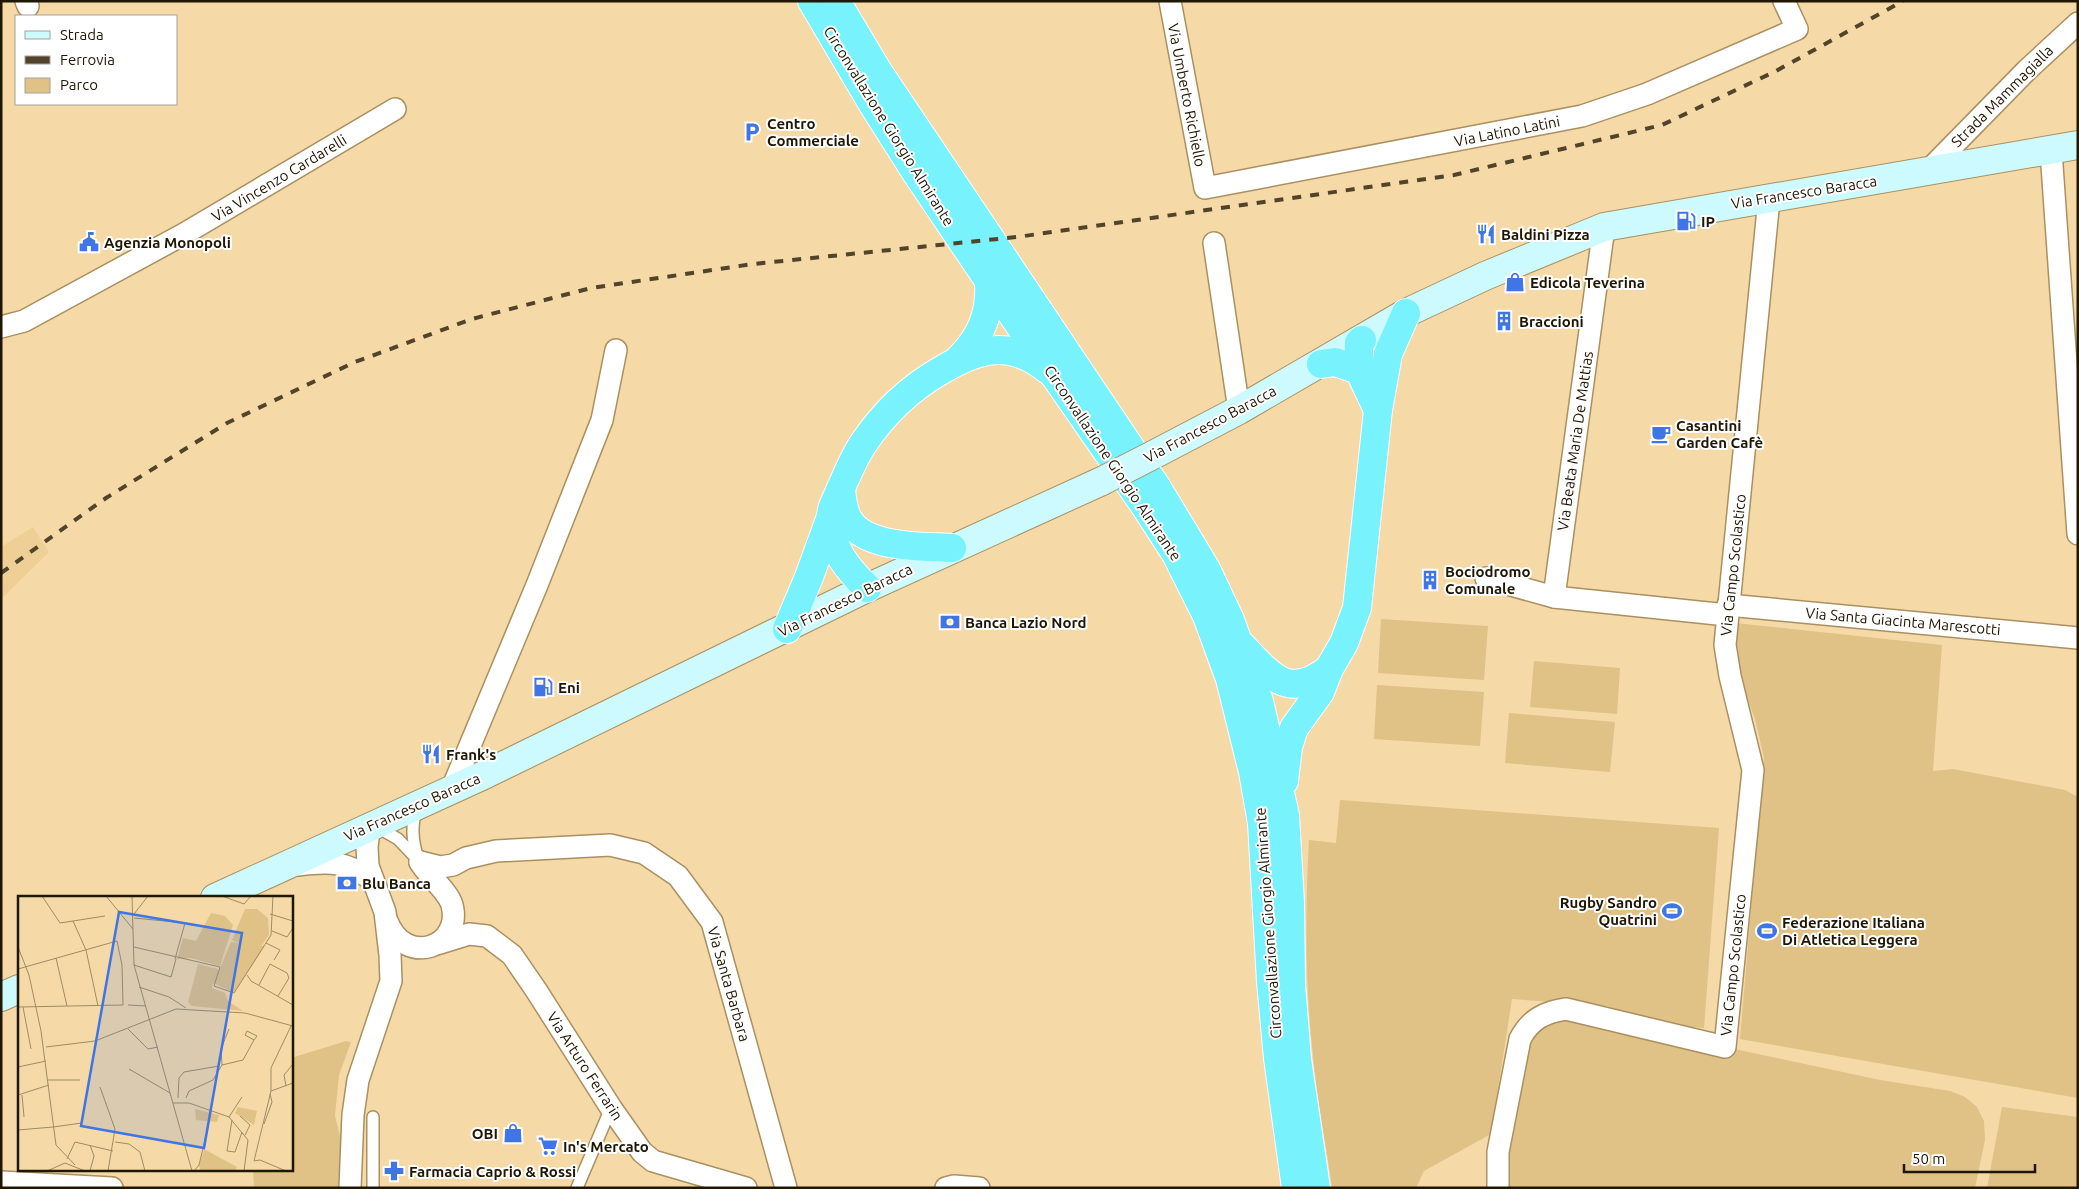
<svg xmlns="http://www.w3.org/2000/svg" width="2079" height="1189" viewBox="0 0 2079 1189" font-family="Ubuntu,sans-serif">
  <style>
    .built { fill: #eecf95 }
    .green { fill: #e0c186 }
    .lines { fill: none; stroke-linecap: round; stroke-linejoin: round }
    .service-casing { stroke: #aa9060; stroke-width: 14 }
    .minor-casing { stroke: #aa9060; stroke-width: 24 }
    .secondary-casing { stroke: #aa9060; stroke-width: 30 }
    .trunk-casing { stroke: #fff; stroke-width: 30 }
    .service { stroke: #fff; stroke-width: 11 }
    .minor { stroke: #fff; stroke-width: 21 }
    .secondary { stroke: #cdfafe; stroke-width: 28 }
    .trunk { stroke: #78f2fc; stroke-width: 28 }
    .rail { stroke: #52442a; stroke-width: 4; stroke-dasharray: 9 9; stroke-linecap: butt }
    .secondary-bridge-casing { stroke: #aa9060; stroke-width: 30; stroke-linecap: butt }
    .secondary-bridge { stroke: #cdfafe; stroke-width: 28 }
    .labels { text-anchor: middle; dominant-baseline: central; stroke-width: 4; stroke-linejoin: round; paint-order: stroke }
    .street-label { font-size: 15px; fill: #1f1603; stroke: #fff }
    .poi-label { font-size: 15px; font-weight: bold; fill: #1f1603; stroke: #fff; text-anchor: start }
    .inset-road { fill: none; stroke: #9f8c65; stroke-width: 1 }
    .view { fill: #3f75e5; fill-opacity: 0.15; stroke: #3f75e5; stroke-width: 2.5 }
    .inset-edge { fill: none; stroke: #1f1603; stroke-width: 2.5 }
  </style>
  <rect width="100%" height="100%" fill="#f5daa7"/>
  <polygon class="built" points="33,527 49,552 1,599 1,547"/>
  <g class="green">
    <polygon points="1381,619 1488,626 1484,680 1378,673"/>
    <polygon points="1735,623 1942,645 1933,771 1953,769 2065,790 2078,797 2078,1098 1740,1039 1764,758 1755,719 1738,673"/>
    <polygon points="1534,661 1620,668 1617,714 1530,707"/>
    <polygon points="1377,685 1484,692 1480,746 1374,739"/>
    <polygon points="1509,713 1615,722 1610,772 1505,763"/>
    <path d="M1340,800L1719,828L1704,1028L1660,1024L1607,1006L1512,999L1491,1134L1424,1171L1416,1188H1332C1326,1144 1317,1100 1313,1056C1305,984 1305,912 1309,840L1336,843Z"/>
    <polygon points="1544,1014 1725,1047 1880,1080 1950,1091 1965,1097 1977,1107 1984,1121 1985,1140 1975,1188 1498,1188 1520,1039"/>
    <polygon points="346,1041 351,1042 339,1075 335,1116 341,1140 338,1188 254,1188 253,1170 291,1170 291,1058"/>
    <polygon points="2002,1107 2078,1117 2078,1188 1987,1188"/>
  </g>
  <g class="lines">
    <defs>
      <g id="service">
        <path d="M417,808C411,824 412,841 418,858"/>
        <polyline points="377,827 398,839 420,862"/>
        <polyline points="373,1188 373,1117"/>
        <polyline points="577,1188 611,1108"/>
      </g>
      <g id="minor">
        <polyline points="26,1 28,6"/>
        <polyline points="1170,1 1205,188 1582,116 1647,94 1797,29 1784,1"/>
        <polyline points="2051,151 2078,534"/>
        <polyline points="1928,171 2027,70 2078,23"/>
        <polyline points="1604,227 1554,597 1727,615"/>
        <polyline points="1214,243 1239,410"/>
        <polyline points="1,327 24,321 184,234 395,109"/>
        <polyline points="1486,578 1554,597"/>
        <polyline points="1728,605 2078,638"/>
        <polyline points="451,791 537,585 602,420 616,350"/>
        <polyline points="420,862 440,867 453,865 466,858 496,851 610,845 644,853 678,876 712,922 786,1188"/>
        <path d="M298,865C331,861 344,861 373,880"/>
        <path d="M387,921C405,968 463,947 452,905C448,891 428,876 420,862"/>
        <polyline points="440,943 469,934 487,936 512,955 536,990 611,1108 642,1152 653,1161 746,1188"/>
        <polyline points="1,1182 112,1188"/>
        <polyline points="350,1188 353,1115 358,1080 391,981 390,955 385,912 368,866 367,847 369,830 371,825"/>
        <polyline points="946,1188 954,1186 979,1188"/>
        <path d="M1498,1188V1152L1520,1039C1530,1020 1544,1012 1566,1009L1725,1047L1753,770L1730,676L1725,645L1769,199"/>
      </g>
      <g id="secondary">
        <polyline points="1153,455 1239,410 1406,313 1485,276 1604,227 2078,145"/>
        <polyline points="215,898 486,774 867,588 1102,481"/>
        <polyline points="1,997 19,989"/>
      </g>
      <g id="trunk">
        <polyline points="812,1 872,103 917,174 989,281 1145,506 1176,554 1207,616 1230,679 1253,772 1262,823 1271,982 1278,1058 1296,1188"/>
        <polyline points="836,1 877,70 1156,486 1206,569 1230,620 1259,701 1285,815 1290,902 1291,984 1297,1059 1316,1188"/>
        <path d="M960,358C982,336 991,312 989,281"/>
        <polyline points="1321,364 1335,362 1359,370 1378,410"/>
        <polyline points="1359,370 1359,343 1362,340"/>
        <path d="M841,489C842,500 843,510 848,519C865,549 922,546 952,548"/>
        <path d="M867,588C847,568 831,550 831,520C830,508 837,499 841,488C848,473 854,457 863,444C883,414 909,389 940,371C978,348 1010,339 1048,370"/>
        <polyline points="787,629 809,577 830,519"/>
        <path d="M1242,646C1271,676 1288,701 1329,669"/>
        <polyline points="1284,781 1288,747 1294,728 1320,692 1329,669 1344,643 1357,608 1378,410 1388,354 1406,313"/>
      </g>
    </defs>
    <use href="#service" class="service-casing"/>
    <use href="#minor" class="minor-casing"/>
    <use href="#secondary" class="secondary-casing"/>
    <use href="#trunk" class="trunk-casing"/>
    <use href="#service" class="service"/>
    <use href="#minor" class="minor"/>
    <use href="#secondary" class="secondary"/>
    <use href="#trunk" class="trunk"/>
    <polyline class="rail" points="1,573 106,498 227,423 355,362 472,319 591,288 753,264 1017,237 1454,175 1662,125 1776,71 1903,1"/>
    <defs>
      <polyline id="secondary-bridge" points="1102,481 1153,455"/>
    </defs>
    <use href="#secondary-bridge" class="secondary-bridge-casing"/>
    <use href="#secondary-bridge" class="secondary-bridge"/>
  </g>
  <defs>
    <symbol id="parking-bare" viewBox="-9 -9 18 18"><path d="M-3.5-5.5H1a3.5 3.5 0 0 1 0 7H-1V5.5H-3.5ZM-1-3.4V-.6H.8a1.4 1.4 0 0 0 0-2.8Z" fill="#3f75e5" stroke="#fff" stroke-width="2.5" paint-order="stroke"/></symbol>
    <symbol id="fuel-bare" viewBox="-9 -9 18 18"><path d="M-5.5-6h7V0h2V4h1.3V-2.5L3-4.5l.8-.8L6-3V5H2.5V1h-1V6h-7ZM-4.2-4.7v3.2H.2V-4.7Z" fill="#3f75e5" stroke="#fff" stroke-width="2.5" paint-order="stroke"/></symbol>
    <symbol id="restaurant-bare" viewBox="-9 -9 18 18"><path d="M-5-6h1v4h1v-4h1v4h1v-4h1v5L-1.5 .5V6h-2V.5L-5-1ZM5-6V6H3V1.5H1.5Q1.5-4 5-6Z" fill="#3f75e5" stroke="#fff" stroke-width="2.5" paint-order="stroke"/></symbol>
    <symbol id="civic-bare" viewBox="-9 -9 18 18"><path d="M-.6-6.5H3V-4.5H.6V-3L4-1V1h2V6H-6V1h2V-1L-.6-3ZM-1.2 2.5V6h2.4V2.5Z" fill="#3f75e5" stroke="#fff" stroke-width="2.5" paint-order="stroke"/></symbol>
    <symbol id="shop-bare" viewBox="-9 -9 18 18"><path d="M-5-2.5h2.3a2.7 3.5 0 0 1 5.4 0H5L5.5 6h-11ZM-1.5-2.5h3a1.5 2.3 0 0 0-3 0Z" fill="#3f75e5" stroke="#fff" stroke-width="2.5" paint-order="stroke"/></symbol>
    <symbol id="building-bare" viewBox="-9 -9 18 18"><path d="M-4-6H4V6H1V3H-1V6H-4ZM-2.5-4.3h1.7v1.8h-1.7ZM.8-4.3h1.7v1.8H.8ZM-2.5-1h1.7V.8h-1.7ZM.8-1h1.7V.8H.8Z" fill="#3f75e5" stroke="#fff" stroke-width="2.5" paint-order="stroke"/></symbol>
    <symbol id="cafe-bare" viewBox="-9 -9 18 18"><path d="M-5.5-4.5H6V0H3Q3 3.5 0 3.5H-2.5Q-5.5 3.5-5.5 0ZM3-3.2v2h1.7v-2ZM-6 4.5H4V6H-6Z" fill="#3f75e5" stroke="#fff" stroke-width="2.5" paint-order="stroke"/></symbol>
    <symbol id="bank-bare" viewBox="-9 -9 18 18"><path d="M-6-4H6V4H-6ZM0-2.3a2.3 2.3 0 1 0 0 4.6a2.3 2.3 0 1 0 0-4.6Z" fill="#3f75e5" stroke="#fff" stroke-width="2.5" paint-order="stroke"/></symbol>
    <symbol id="stadium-bare" viewBox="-9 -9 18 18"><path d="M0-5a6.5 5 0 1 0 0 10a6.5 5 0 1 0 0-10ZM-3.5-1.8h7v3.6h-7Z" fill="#3f75e5" stroke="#fff" stroke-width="2.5" paint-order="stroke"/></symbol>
    <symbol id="supermarket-bare" viewBox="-9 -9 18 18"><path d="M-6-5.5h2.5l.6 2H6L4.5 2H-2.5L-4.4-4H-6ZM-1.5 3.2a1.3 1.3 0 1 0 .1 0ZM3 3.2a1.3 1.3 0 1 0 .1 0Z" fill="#3f75e5" stroke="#fff" stroke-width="2.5" paint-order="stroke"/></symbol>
    <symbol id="pharmacy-bare" viewBox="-9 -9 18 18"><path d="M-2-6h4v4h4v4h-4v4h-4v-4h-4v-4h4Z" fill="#3f75e5" stroke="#fff" stroke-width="2.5" paint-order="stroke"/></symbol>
  </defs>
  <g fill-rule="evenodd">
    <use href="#parking-bare" x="738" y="118" width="28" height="28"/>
    <use href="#fuel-bare" x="1672" y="207" width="28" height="28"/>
    <use href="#restaurant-bare" x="1472" y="220" width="28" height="28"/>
    <use href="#civic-bare" x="75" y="228" width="28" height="28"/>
    <use href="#shop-bare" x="1501" y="268" width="28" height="28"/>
    <use href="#building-bare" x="1490" y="307" width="28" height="28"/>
    <use href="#cafe-bare" x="1647" y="420" width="28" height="28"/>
    <use href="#building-bare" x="1416" y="566" width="28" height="28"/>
    <use href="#bank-bare" x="936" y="608" width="28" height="28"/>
    <use href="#fuel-bare" x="529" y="673" width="28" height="28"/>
    <use href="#restaurant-bare" x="417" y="740" width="28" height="28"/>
    <use href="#bank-bare" x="333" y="869" width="28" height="28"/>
    <use href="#stadium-bare" x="1658" y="897" width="28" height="28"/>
    <use href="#stadium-bare" x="1753" y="917" width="28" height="28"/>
    <use href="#shop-bare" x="499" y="1119" width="28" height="28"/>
    <use href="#supermarket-bare" x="534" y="1132" width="28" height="28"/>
    <use href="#pharmacy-bare" x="380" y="1157" width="28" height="28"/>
  </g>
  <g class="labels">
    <g class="street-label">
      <text transform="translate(1187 95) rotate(79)">Via Umberto Richiello</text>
      <text transform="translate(2002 96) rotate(-45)">Strada Mammagialla</text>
      <text transform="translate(889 126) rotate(58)">Circonvallazione Giorgio Almirante</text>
      <text transform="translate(1507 131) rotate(-11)">Via Latino Latini</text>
      <text transform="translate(279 178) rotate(-31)">Via Vincenzo Cardarelli</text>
      <text transform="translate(1804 192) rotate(-9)">Via Francesco Baracca</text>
      <text transform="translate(1210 424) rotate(-28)">Via Francesco Baracca</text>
      <text transform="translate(1575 441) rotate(-82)">Via Beata Maria De Mattias</text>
      <text transform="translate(1113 463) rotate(56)">Circonvallazione Giorgio Almirante</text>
      <text transform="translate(1733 565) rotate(-84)">Via Campo Scolastico</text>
      <text transform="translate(845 600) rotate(-26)">Via Francesco Baracca</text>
      <text transform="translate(1903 621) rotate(5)">Via Santa Giacinta Marescotti</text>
      <text transform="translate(412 807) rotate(-24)">Via Francesco Baracca</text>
      <text transform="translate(1268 923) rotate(-94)">Circonvallazione Giorgio Almirante</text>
      <text transform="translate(1733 965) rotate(-84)">Via Campo Scolastico</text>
      <text transform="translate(729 984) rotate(74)">Via Santa Barbara</text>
      <text transform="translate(585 1066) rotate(57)">Via Arturo Ferrarin</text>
    </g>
    <g class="poi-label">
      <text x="767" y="123">Centro<tspan x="767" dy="17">Commerciale</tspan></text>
      <text x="1701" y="221">IP</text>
      <text x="1501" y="234">Baldini Pizza</text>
      <text x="104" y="242">Agenzia Monopoli</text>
      <text x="1530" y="282">Edicola Teverina</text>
      <text x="1519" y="321">Braccioni</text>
      <text x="1676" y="425">Casantini<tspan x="1676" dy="17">Garden Cafè</tspan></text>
      <text x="1445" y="571">Bociodromo<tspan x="1445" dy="17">Comunale</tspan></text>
      <text x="965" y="622">Banca Lazio Nord</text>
      <text x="558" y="687">Eni</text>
      <text x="446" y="754">Frank's</text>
      <text x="362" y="883">Blu Banca</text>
      <text x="1657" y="902" text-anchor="end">Rugby Sandro<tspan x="1657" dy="17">Quatrini</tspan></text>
      <text x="1782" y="922">Federazione Italiana<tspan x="1782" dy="17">Di Atletica Leggera</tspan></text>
      <text x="498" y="1133" text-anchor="end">OBI</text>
      <text x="563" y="1146">In's Mercato</text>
      <text x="409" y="1171">Farmacia Caprio &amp; Rossi</text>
    </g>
  </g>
  <g transform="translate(18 896)">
    <rect width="275" height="275" fill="#f5daa7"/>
    <path d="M227,13H239L250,22L251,39L244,49L229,50L214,44ZM193,17L207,20L215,29L202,70L173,62L159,63L165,42L178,45ZM213,46L247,50L216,97L195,87L194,92L207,97L210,105L225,115L174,110L170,106L180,68L200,73V77ZM220,211L239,215L236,229L217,217ZM177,213L201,219L199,226L178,224ZM186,253L219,271L217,275H183L181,270Z" fill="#e0c186"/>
    <path class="inset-road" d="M24,0L42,27L87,20M88,0L115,33M114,0L116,69L174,275M204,0L226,8L233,0M116,18L130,0M252,18L275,25M116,22L167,27L157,63M55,25L68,54L80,110M254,35L269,41L275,32M248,47L262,54L256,64M0,51L11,79L23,135L38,249L57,269M116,51L202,71L196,90L216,97L253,39L255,0M38,62L49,110M116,69L153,81L158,63M0,73L99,45L104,69L105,109L0,111M229,79L233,85L275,109M241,89L252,68L269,77L271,82L260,100M121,91L151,101L168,112M110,109L128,110M5,111L13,153M110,133L130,153L140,151M28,151L77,145L158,113L227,117L275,130M204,169L203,153L211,133M0,171L28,165M111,173L152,197M30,184H62M268,190L266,179L275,168M82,191L97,233L90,275M253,195L275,187M0,199L31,189M4,199L6,221M160,202L161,182L166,176L201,170M168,202L171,195L195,184L204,169L225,164L236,144L227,139L229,135L239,140L236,144M155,207H171L211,221L230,244L226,275M222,220L232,229L227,239M211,221L224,201M214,224L209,255L217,256L224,236M246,228L254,206L252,198M35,231L64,227M0,234L35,231M97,246L111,248L122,256L127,275M72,249L76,260L72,275M49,263L57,246L95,255M236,265L253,195V172L273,130M236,265L242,264L268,275M29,275L47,267L67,275M176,275L181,269L190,231"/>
    <path class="view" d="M101,16L224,37L186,252L63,230Z"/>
    <rect width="275" height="275" class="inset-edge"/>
  </g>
  <rect width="2079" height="1189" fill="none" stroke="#1f1603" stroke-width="5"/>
  <rect x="15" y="15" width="162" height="90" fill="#ffffff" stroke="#a5a29a"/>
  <rect x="25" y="31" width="25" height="8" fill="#cdfafe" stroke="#a5a29a"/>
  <text x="60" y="40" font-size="15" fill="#1f1603">Strada</text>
  <rect x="25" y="56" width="25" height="8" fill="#52442a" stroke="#a5a29a"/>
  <text x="60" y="65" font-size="15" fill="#1f1603">Ferrovia</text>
  <rect x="25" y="78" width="25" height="15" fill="#e0c186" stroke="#a5a29a"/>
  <text x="60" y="90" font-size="15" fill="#1f1603">Parco</text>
  <path d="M1904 1164v8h131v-8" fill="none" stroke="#1f1603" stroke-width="2.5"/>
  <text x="1912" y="1164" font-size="15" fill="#1f1603" stroke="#ffffff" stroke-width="4" paint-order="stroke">50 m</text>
</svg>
